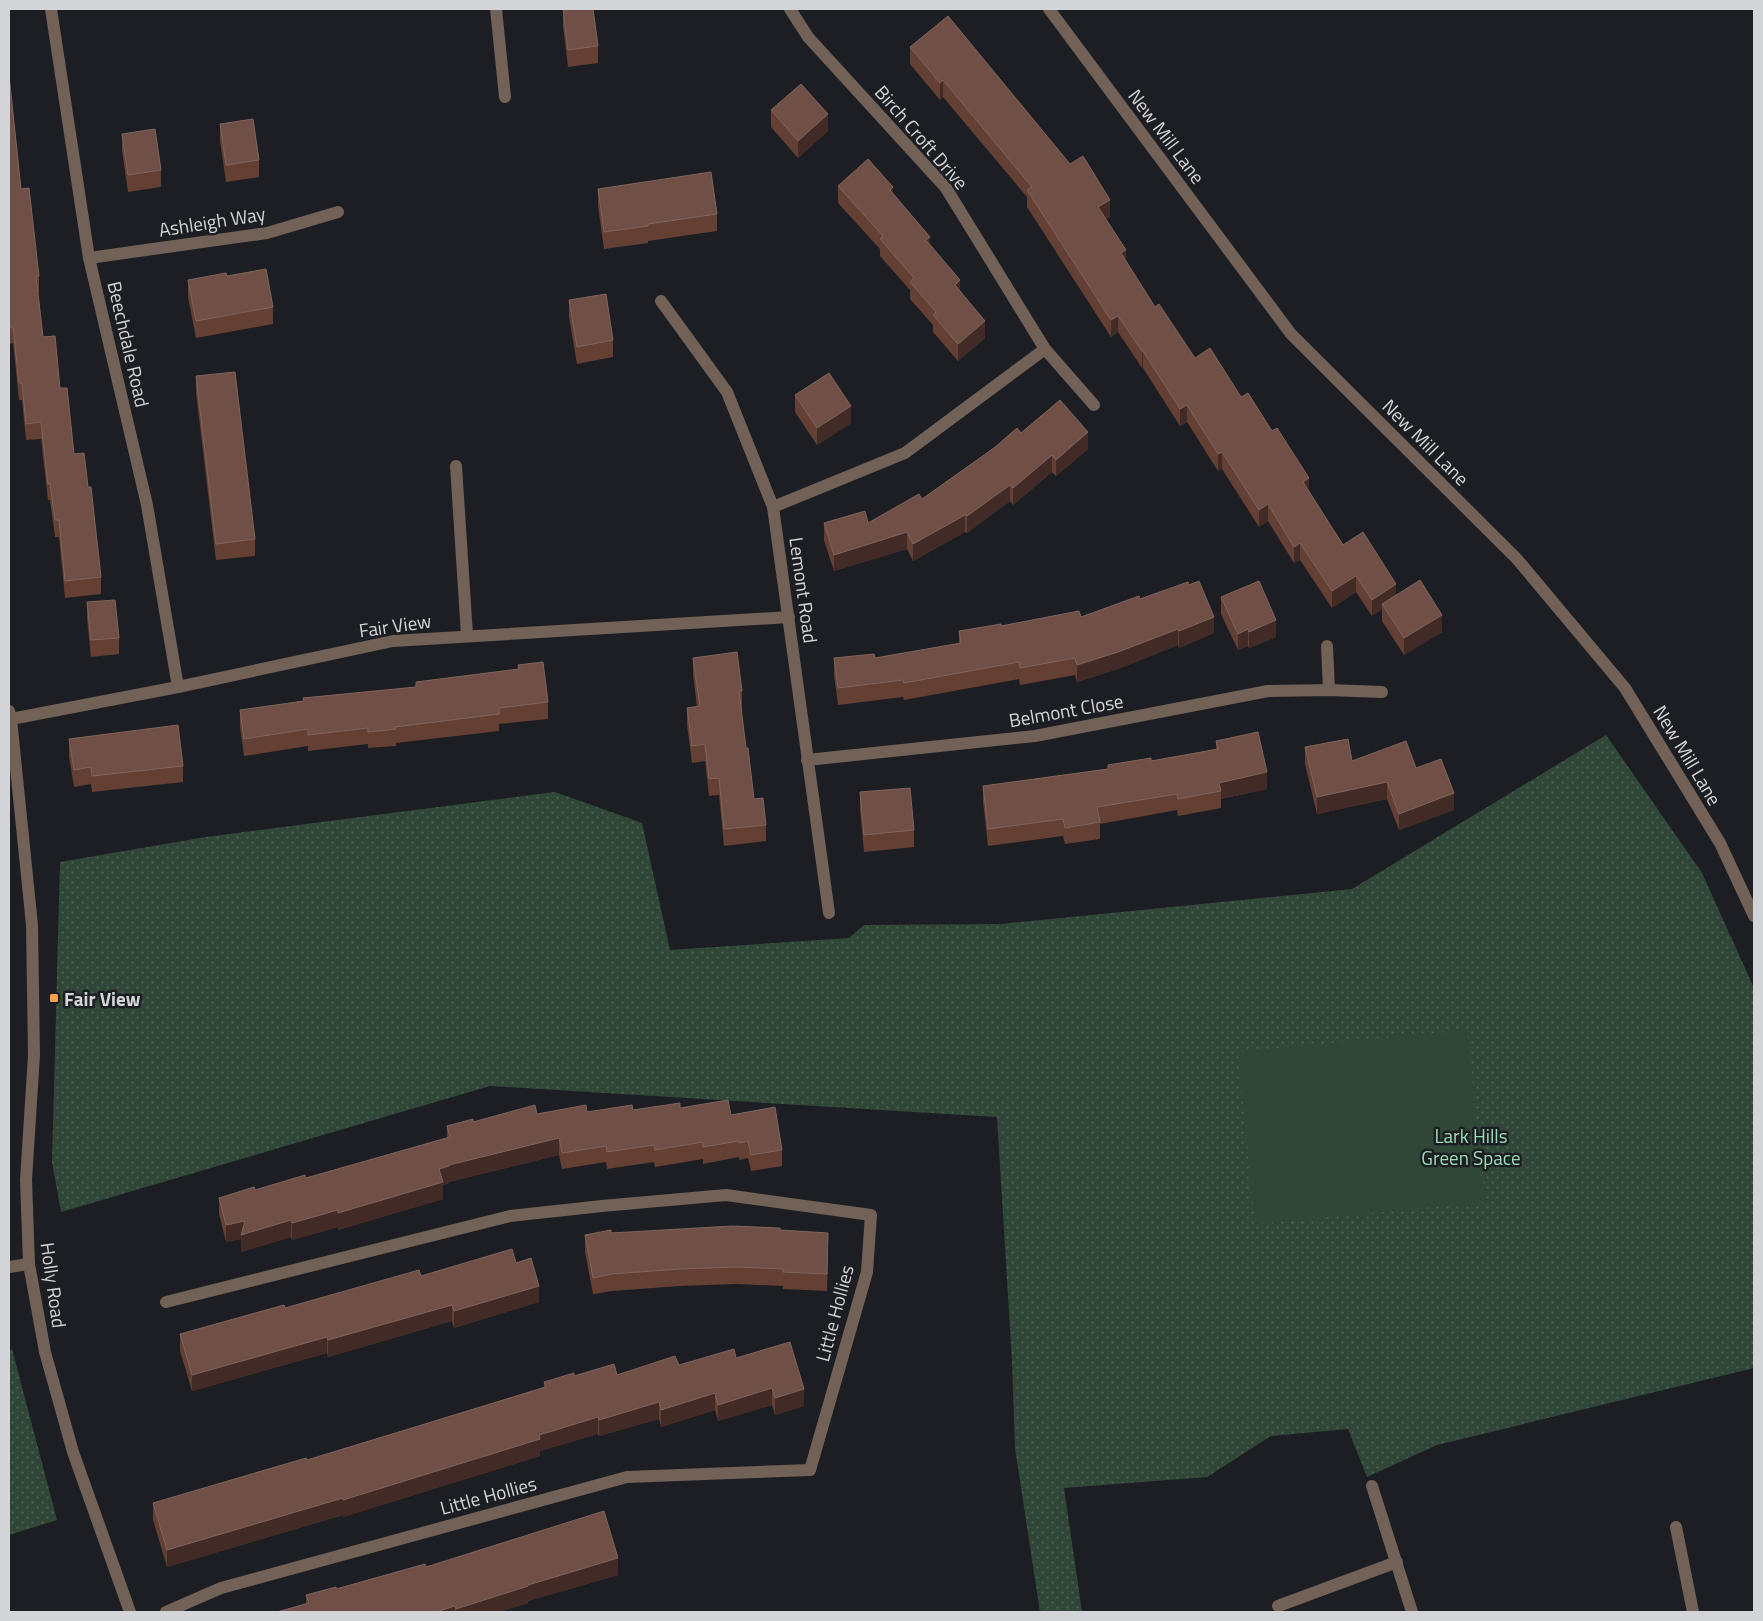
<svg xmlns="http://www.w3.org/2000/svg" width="1763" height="1621" viewBox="0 0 1763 1621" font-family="'Titillium Web',sans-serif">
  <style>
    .green { fill: url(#green-dots) }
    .pitch { fill: #304738 }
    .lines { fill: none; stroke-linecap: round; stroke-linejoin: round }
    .minor { stroke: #716156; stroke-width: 12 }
    .wall { fill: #643f34 }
    .shaded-wall { fill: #422b26 }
    .building { fill: #704f46; stroke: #80645d }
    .poi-dot { fill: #f9a04c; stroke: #1c1e23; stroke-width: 2 }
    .labels { text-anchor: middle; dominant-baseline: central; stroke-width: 5; stroke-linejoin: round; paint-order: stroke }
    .street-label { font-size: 19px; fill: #d3d5d8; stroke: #1c1e23 }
    .poi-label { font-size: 19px; font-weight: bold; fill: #d3d5d8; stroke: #1c1e23; text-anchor: start }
    .park-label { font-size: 19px; fill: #9bdeb3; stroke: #1c1e23 }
  </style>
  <defs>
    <pattern id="green-dots" width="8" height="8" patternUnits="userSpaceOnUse" patternTransform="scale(1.25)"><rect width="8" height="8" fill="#304738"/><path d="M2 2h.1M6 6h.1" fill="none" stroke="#4d6154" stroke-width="1.8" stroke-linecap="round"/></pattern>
  </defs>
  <rect width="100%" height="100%" fill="#1c1e23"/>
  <g class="green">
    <polygon points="1606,735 1702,873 1754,988 1754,1368 1437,1445 1367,1477 1348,1429 1271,1436 1207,1477 1064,1488 1082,1612 1040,1612 1015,1448 1012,1361 997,1117 490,1086 61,1212 52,1162 60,862 206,837 555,792 642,823 670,950 849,938 864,925 1001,924 1352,889"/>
    <polygon points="12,1349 57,1520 9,1535 9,1351"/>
  </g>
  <polygon class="pitch" points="1467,1030 1485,1202 1255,1224 1238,1052"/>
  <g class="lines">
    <g class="minor">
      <polyline points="51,9 89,258 147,505 178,687"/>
      <polyline points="496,9 505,97"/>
      <polyline points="790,9 808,37 946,188 1045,349 1094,405"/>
      <polyline points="1049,9 1291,334 1517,559 1625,688 1720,843 1754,916"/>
      <polyline points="89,258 267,233 338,212"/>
      <polyline points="661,301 727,392 773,507 829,913"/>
      <polyline points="456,466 467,635"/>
      <polyline points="773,507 905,453 1045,349"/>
      <polyline points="1327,646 1329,690"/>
      <polyline points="9,711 11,719 32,925 34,1055 26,1180 29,1264 45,1352 73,1452 130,1612"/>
      <polyline points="11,719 178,687 393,641 789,617"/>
      <polyline points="807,760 1035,736 1268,691 1329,690 1382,692"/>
      <polyline points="9,1267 29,1264"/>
      <polyline points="1372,1486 1412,1612"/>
      <polyline points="1676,1527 1693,1612"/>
      <polyline points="1278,1606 1397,1562"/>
      <polyline points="166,1612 221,1588 627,1477 810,1470 867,1272 871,1215 726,1195 602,1206 510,1216 166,1302"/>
    </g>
  </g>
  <g class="wall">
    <polygon points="563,9 598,46 598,63 568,67 563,26"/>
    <polygon points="910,47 1110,217 1106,219 1126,261 1155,307 1195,358 1241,397 1309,491 1343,545 1396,595 1442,632 1404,655 1382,621 1382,609 1372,616 1356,592 1332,608 1300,560 1294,563 1268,521 1259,527 1222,469 1218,471 1187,422 1180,426 1143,368 1142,368 1118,332 1111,337 1027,207 1027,197 943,97 940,100 910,64"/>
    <polygon points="9,75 21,189 39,276 39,293 38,293 43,337 60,388 74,454 88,487 101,577 101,594 65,598 59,537 55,537 50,500 48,500 41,439 26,440 22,400 19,400 13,343 9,344"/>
    <polygon points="771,110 828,131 798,158 771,127"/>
    <polygon points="220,124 259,160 259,177 226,182 220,141"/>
    <polygon points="122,134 161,170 161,187 128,192 122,151"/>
    <polygon points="838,186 893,194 930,245 960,292 985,338 958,361 933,332 933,325 910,299 910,290 880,256 880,249 838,203"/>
    <polygon points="598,189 717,214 717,231 648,241 648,243 604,249 598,206"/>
    <polygon points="227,276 273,307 273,324 196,338 188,297 188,280"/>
    <polygon points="569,300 613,340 613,357 577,364 569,317"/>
    <polygon points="196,376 255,539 255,556 216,560 196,393"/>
    <polygon points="795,395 851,423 817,445 795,412"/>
    <polygon points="1021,433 1088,449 1056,476 1052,472 1013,505 1010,501 967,533 965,532 913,561 907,549 834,571 824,540 824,523 868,523 922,499"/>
    <polygon points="1189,585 1214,633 1179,648 1178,645 1118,669 1077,682 1075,675 1020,685 1019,679 904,700 903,697 838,705 834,675 834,658 875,658 959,644 959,631 1001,626 1081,617 1140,599"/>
    <polygon points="1221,597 1276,637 1249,648 1248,646 1238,650 1221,614"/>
    <polygon points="87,602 119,638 119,654 91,657 87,619"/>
    <polygon points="693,658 742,691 742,708 741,708 746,748 754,799 766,825 766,841 724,846 719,795 709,796 705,761 692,763 687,725 687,708 697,707 693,674"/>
    <polygon points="518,665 548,702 548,719 499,724 499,731 396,743 396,746 368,748 368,744 308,751 308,746 244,756 240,727 240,710 303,702 303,698 416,687 416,682 518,669"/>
    <polygon points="69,739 183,766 183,782 92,792 91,784 74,787 69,756"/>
    <polygon points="1216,741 1267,789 1221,799 1221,808 1178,816 1177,810 1100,824 1100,839 1065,844 1063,836 988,846 983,802 983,786 1108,769 1108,765 1151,761 1216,750"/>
    <polygon points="1305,747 1352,761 1416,768 1454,810 1399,830 1387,799 1317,814 1305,764"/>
    <polygon points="860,792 914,830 914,847 864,852 860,809"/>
    <polygon points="680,1108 731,1115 782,1150 782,1166 751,1171 748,1158 739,1160 739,1157 703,1164 703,1159 655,1167 654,1162 607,1169 606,1162 562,1169 559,1155 449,1182 449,1183 443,1185 443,1199 338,1230 338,1227 292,1240 291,1237 241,1252 241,1239 226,1242 219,1214 219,1198 306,1178 447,1138 447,1126 537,1114 587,1112"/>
    <polygon points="780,1230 828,1250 827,1291 783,1289 783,1286 736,1284 680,1286 612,1291 593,1294 585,1252 585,1235 611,1233"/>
    <polygon points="516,1263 539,1302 454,1328 452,1321 328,1357 327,1353 192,1391 180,1351 180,1334 285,1308 421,1276"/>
    <polygon points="736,1358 804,1406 775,1415 772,1405 718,1421 715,1410 661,1427 659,1419 599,1436 598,1434 540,1451 540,1456 343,1517 343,1515 167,1567 153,1520 153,1503 307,1460 544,1387 544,1382 574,1376 617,1375"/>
    <polygon points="426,1567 618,1575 528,1601 528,1603 498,1612 277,1612 306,1604 306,1595 336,1589"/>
  </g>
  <g class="shaded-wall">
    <polygon points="943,80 943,97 940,100 940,83"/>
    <polygon points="828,114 828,131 798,158 798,141"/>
    <polygon points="893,187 893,204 890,190"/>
    <polygon points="1110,200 1110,217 1098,224 1098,207"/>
    <polygon points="930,237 930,253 926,240"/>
    <polygon points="1126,250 1126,267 1121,253"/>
    <polygon points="960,280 960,297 955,285"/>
    <polygon points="1118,316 1118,332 1111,337 1111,320"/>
    <polygon points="985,321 985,338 958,361 958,344"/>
    <rect x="1142" y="351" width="1" height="17"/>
    <polygon points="1187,405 1187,422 1180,426 1180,409"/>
    <polygon points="851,406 851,423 817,445 817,428"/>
    <polygon points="1088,432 1088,449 1056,476 1056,460"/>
    <polygon points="1222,452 1222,469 1218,471 1218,454"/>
    <polygon points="1052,455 1052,472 1013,505 1013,488"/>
    <polygon points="1309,478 1309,495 1303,482"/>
    <polygon points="1010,485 1010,501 967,533 967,516"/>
    <polygon points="1268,504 1268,521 1259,527 1259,510"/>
    <polygon points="965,515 965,532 913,561 913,544"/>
    <polygon points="907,532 907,549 834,571 834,555"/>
    <polygon points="1300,543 1300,560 1294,563 1294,547"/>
    <polygon points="1356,576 1356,592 1332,608 1332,591"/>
    <polygon points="1396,584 1396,600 1382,604 1382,609 1372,616 1372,600"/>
    <polygon points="1442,615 1442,632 1404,655 1404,638"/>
    <polygon points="1214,617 1214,633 1179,648 1179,631"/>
    <polygon points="1276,620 1276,637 1249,648 1249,632"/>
    <polygon points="1178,629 1178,645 1118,669 1077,682 1077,665"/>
    <polygon points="1248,629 1248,646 1238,650 1238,634"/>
    <polygon points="1267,772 1267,789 1221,799 1221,791 1219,783"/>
    <polygon points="1387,782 1387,799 1317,814 1317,797"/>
    <polygon points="1454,793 1454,810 1399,830 1399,814"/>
    <polygon points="559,1138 559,1155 449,1182 449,1183 443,1185 443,1199 338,1230 338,1213 449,1165"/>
    <polygon points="338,1210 338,1227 292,1240 292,1223"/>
    <polygon points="291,1220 291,1237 241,1252 241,1239 226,1242 226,1225 245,1221"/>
    <polygon points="828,1233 828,1250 827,1291 827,1274"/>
    <polygon points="539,1286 539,1302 454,1328 454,1311"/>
    <polygon points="452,1305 452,1321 328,1357 328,1340"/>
    <polygon points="327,1337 327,1353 192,1391 192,1375"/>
    <polygon points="772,1388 772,1405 718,1421 718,1405"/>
    <polygon points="804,1389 804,1406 775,1415 775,1398"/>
    <polygon points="715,1393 715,1410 661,1427 661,1410"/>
    <polygon points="659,1402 659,1419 599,1436 599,1420"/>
    <polygon points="598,1417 598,1434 540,1451 540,1456 343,1517 343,1500 539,1435"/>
    <polygon points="343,1498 343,1515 167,1567 167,1550"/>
    <polygon points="618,1558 618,1575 528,1601 528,1603 498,1612 456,1612 456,1609 528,1585"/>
    <polygon points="455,1606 455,1612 436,1612"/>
  </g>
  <g class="building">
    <polygon points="563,9 593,9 598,46 568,50"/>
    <polygon points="948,16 1070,164 1083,156 1110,200 1098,207 1126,250 1121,253 1155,307 1159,304 1195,358 1210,348 1241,397 1248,393 1272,431 1277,428 1309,478 1303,482 1343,545 1363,532 1396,584 1372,600 1356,576 1332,591 1300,543 1294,547 1268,504 1259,510 1222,452 1218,454 1187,405 1180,409 1143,351 1142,351 1118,316 1111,320 1027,190 1032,187 943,80 940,83 910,47"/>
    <polygon points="9,75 21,189 29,188 39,276 36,276 43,337 55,336 60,388 67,388 74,454 84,453 88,487 91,487 101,577 65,581 59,520 55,520 50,483 48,484 41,422 26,424 22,383 19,383 13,327 9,327"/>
    <polygon points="801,84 828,114 798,141 771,110"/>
    <polygon points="253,119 259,160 226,165 220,124"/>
    <polygon points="155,129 161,170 128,175 122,134"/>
    <polygon points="868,159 893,187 890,190 930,237 926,240 960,280 955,285 985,321 958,344 933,315 936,312 910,282 914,278 880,239 883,236 838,186"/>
    <polygon points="711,172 717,214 648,224 648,226 604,232 598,189"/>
    <polygon points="266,269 273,307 196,321 188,280 226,273 227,276"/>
    <polygon points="606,294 613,340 577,347 569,300"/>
    <polygon points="235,372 255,539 216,544 196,376"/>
    <polygon points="829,373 851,406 817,428 795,395"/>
    <polygon points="1060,400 1088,432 1056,460 1052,455 1013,488 1010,485 967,516 965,515 913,544 907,532 834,555 824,523 865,511 868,523 919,494 922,499 994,448 1017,428 1021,433"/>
    <polygon points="1420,580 1442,615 1404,638 1382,604"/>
    <polygon points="1199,581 1214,617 1179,631 1178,629 1118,652 1077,665 1075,658 1020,668 1019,662 904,683 903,680 838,688 834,658 874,654 875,658 961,643 959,631 1001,624 1001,626 1079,611 1081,617 1139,596 1140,599 1188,582 1189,585"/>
    <polygon points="1259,581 1276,620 1249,632 1248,629 1238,634 1221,597"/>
    <polygon points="115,600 119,638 91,640 87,602"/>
    <polygon points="737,652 742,691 739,691 746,748 748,748 754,799 763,798 766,825 724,829 719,778 709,779 705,744 692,746 687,708 700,706 693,658"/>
    <polygon points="543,662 548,702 499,708 499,714 395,727 396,729 368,732 368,728 308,735 308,729 244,739 240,710 304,701 303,698 416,687 416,682 519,669 518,665"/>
    <polygon points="178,725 183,766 92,776 91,767 74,770 69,739"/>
    <polygon points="1258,732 1267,772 1219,783 1221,791 1178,799 1177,794 1097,807 1100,822 1065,828 1063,819 988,829 983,786 1108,769 1108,765 1151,758 1151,761 1218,749 1216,741"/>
    <polygon points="1348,739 1352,761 1406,741 1416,768 1441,759 1454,793 1399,814 1387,782 1317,797 1305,747"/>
    <polygon points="910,788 914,830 864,835 860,792"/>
    <polygon points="728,1100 731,1115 775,1107 782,1150 751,1155 748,1141 739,1143 739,1141 703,1147 703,1142 655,1150 654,1145 607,1152 606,1146 562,1153 559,1138 449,1165 449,1166 439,1169 443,1182 338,1213 338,1210 292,1223 291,1220 241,1235 245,1221 226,1225 219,1198 254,1187 255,1190 305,1175 306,1178 450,1137 447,1126 473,1119 473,1122 535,1105 537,1114 586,1105 587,1112 632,1105 633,1110 680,1103 680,1108"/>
    <polygon points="732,1226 780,1228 780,1230 828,1233 827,1274 783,1272 783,1269 736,1267 680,1269 612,1274 593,1278 585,1235 611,1230 611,1233"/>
    <polygon points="512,1249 516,1263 531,1258 539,1286 454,1311 452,1305 328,1340 327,1337 192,1375 180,1334 284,1305 285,1308 419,1270 421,1276"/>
    <polygon points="790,1342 804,1389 775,1398 772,1388 718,1405 715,1393 661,1410 659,1402 599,1420 598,1417 539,1435 540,1439 343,1500 343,1498 167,1550 153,1503 306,1458 307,1460 546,1387 544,1382 574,1373 574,1376 614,1364 617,1375 675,1356 679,1365 734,1349 736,1358"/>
    <polygon points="604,1511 618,1558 528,1585 528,1586 456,1609 455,1606 436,1612 277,1612 309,1603 306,1595 336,1587 336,1589 425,1564 426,1567"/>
  </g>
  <rect class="poi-dot" x="49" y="993" width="10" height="10" rx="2.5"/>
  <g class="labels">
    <g class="street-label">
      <text transform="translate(1167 136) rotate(53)">New Mill Lane</text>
      <text transform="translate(922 137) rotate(49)">Birch Croft Drive</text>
      <text transform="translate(212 221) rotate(-9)">Ashleigh Way</text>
      <text transform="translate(129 344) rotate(77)">Beechdale Road</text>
      <text transform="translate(1426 442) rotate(45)">New Mill Lane</text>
      <text transform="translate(804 590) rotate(82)">Lemont Road</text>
      <text transform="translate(395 625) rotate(-8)">Fair View</text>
      <text transform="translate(1066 710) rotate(-10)">Belmont Close</text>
      <text transform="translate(1688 755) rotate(59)">New Mill Lane</text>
      <text transform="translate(54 1285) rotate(82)">Holly Road</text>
      <text transform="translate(834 1313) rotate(-75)">Little Hollies</text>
      <text transform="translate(488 1495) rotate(-15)">Little Hollies</text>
    </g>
    <g class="poi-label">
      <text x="64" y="998">Fair View</text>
    </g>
    <g class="park-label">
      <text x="1471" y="1135">Lark Hills<tspan x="1471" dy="22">Green Space</tspan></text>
    </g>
  </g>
  <rect width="1763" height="1621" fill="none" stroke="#d3d5d8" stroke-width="20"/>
</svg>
